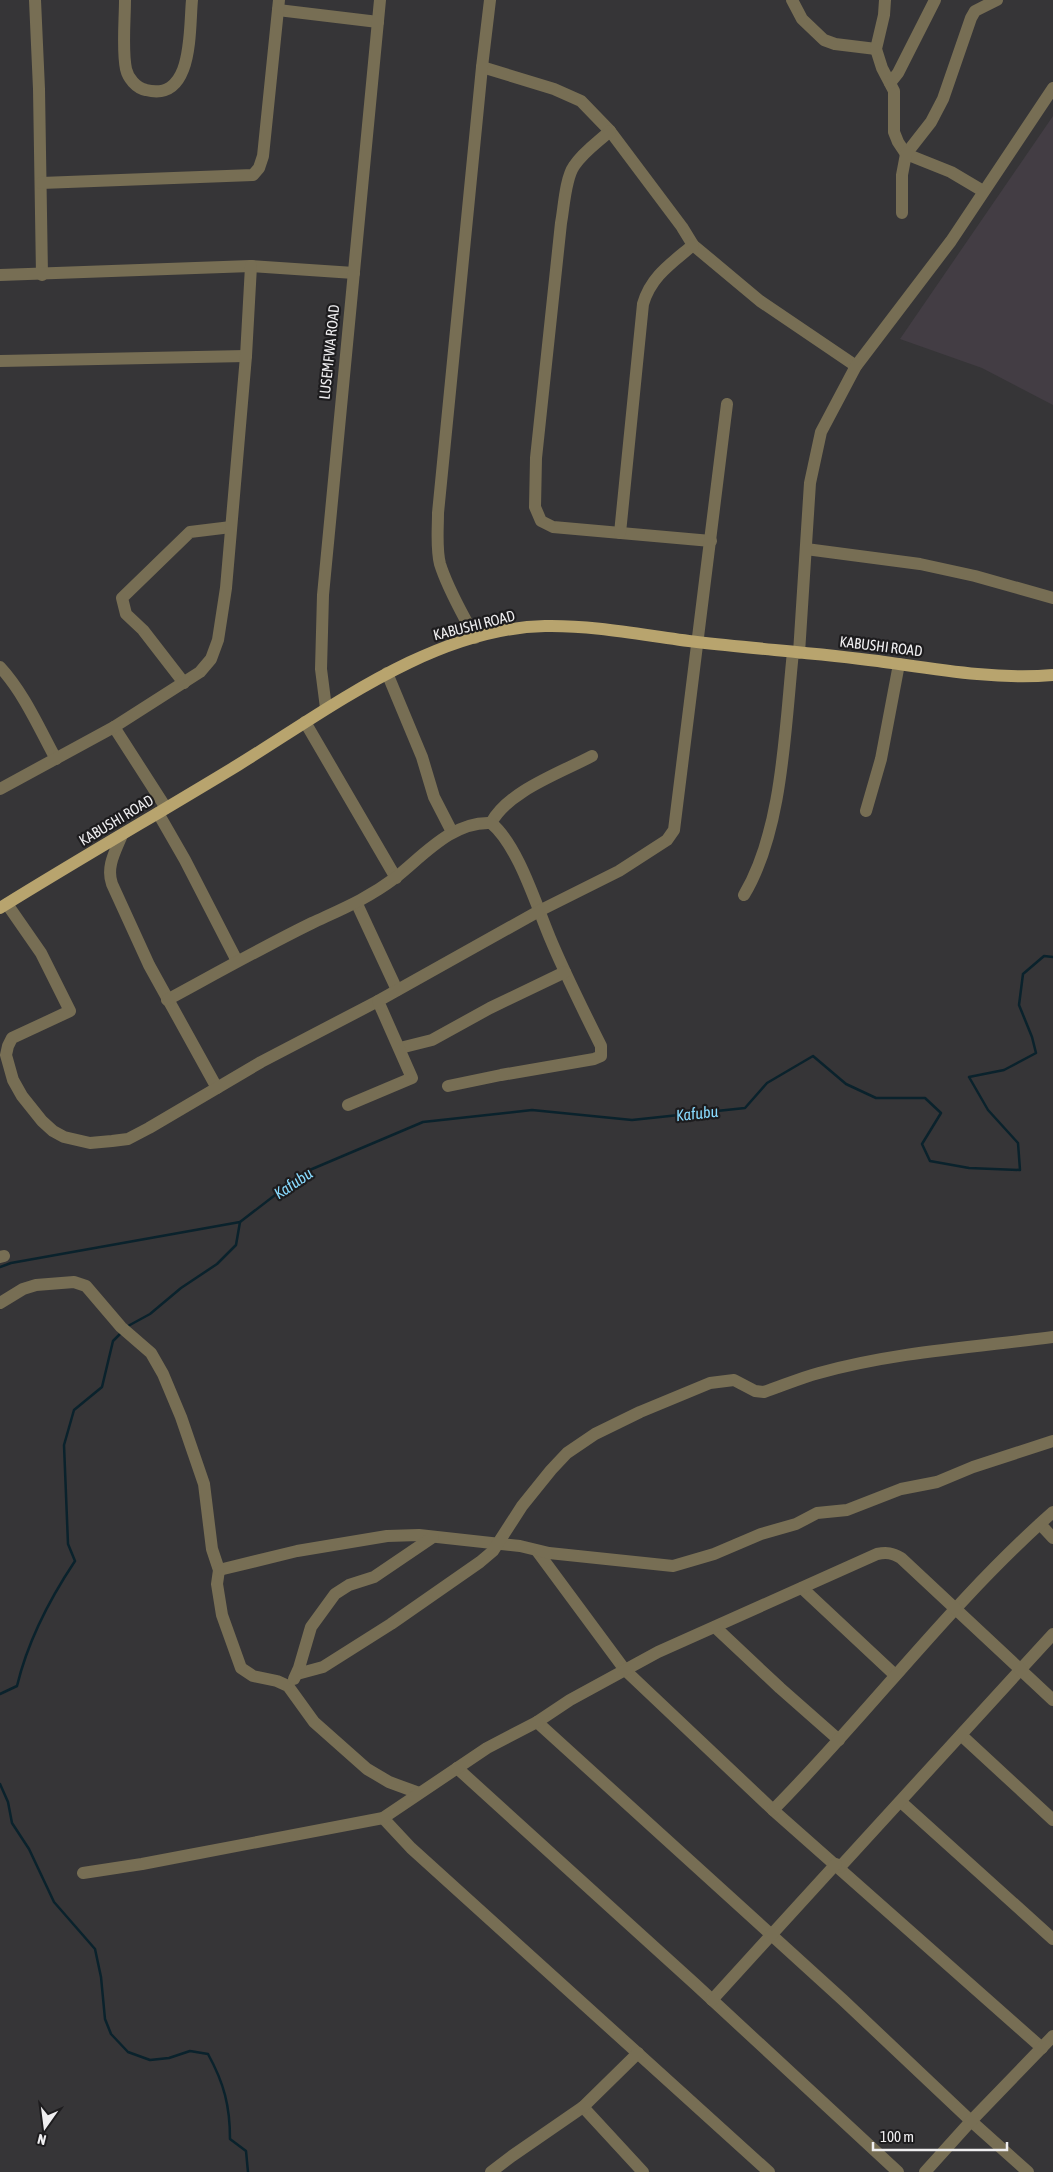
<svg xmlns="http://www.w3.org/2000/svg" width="1053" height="2172" viewBox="0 0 1053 2172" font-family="'Asap Condensed',sans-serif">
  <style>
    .built { fill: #433d44 }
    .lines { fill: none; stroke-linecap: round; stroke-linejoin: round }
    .stream { stroke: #0a222c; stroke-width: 2.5 }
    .minor { stroke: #776e54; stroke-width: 12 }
    .major { stroke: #b8a46e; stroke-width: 12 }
    .labels { text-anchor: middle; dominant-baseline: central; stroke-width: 4.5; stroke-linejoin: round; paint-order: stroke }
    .street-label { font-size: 15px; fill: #efeef0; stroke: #1d1c1e }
    .water-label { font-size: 16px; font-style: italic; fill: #88dafe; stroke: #1d1c1e }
  </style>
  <rect width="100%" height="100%" fill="#363537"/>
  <polygon class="built" points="1053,116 1053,405 982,368 900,339"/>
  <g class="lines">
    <g class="stream">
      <polyline points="0,1267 11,1263 240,1222 305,1172 423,1122 532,1110 632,1120 745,1108 767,1083 813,1056 846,1084 876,1098 925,1098 941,1113 922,1144 930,1161 969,1168 1020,1170 1018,1143 988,1110 969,1077 1004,1070 1036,1053 1032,1037 1019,1005 1023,974 1044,956 1053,957"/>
      <polyline points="128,1326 150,1314 181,1288 217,1264 236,1245 240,1222"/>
      <path d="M0,1694L17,1686C28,1640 49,1600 75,1561L68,1544L64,1445L74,1410L102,1387L113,1341L122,1332"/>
      <path d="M0,1784L8,1802L12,1823L29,1849L54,1902L95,1949L101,1977L105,2019L111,2034L128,2052L150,2060L169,2058L190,2051L208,2054C224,2083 230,2106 230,2139L246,2151L248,2172"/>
    </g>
    <g class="minor">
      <polyline points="35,0 39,89 42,275"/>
      <path d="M125,0C125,20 122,50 126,69C128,78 136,88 146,90C194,102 189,30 192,0"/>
      <polyline points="792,0 802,19 824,40 835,44 876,49"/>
      <polyline points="885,0 884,15 876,49 882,68 894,91 894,132 898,142 906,154 951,172 983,191"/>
      <polyline points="278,10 378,22"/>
      <polyline points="482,67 554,89 581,101 610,131 682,227 693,245 760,301 856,366"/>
      <polyline points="890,83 898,73 935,0"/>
      <path d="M610,131C598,142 583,152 574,166C565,179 564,208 561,223L536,458L535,507L541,521L553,527L711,541"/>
      <polyline points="41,183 253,175 259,168 263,156 279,0"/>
      <polyline points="902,213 902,175 906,154 931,122 943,99 971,18 975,11 997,0"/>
      <polyline points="0,275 251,266 354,273"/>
      <polyline points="0,361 246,356"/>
      <path d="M620,533L643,304C651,276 672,263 693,245"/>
      <polyline points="806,549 920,564 975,576 1053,598"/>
      <path d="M475,638C463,614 448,590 440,564C436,548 438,530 438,513L482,67L490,0"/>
      <polyline points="799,653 810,483 821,432 856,366 951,241 1053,88"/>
      <path d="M0,667C24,693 39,728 56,759"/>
      <polyline points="387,673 422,757 434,797 452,832"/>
      <polyline points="184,683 143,630 126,614 122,598 190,532 231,527"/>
      <polyline points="326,708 321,669 323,595 380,0"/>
      <polyline points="305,722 396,878"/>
      <polyline points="114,727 166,808"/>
      <polyline points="0,789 114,727 200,672 211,659 218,640 226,588 246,356 251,266"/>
      <polyline points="866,811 881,759 899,664"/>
      <polyline points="158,813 185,860 237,961"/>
      <path d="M491,823C508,791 560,773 592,756"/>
      <path d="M122,835C115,852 106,867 112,884L149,965L217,1088"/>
      <path d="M744,895C783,830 785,727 793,652"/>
      <polyline points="7,904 41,953 70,1011 12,1038 8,1046 6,1055 13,1080 22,1096 42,1121 53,1131 64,1137 90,1143 112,1141 128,1139 149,1128 261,1062 378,1001"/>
      <polyline points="357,904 397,990"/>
      <path d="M167,1000C215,974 263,947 312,923C342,909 367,899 395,878C423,856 452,821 491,823C518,845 536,905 550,938C565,974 583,1010 601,1046V1056L594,1059L501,1075L448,1086"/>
      <polyline points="400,1048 432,1040 490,1008 565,972"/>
      <polyline points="348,1105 412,1078 378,1001 539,911 619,871 667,840 674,830 727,404"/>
      <polyline points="0,1257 4,1256"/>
      <polyline points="0,1303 23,1289 36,1285 74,1282 86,1286 121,1327 151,1353 163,1374 181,1417 204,1484 212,1549 219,1570 217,1584 222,1615 241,1668 253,1676 277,1681 288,1686 314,1722 367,1769 389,1782 419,1793"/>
      <polyline points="1040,1524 1053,1538"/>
      <polyline points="537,1551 625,1670 773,1810 1042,2048"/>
      <polyline points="219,1570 297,1551 387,1536 419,1535 520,1546 549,1553 673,1566 714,1554 761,1534 796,1524 817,1513 847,1510 901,1489 937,1482 973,1467 1053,1441"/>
      <polyline points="802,1588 895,1675"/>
      <polyline points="715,1627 780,1688 839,1740"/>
      <path d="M297,1674L323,1667L391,1624L480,1562L493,1551L522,1506L551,1470L567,1453L595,1434L640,1412L710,1383L734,1380L755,1391L764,1392C782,1386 800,1378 819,1373C894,1352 975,1347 1053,1337"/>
      <polyline points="294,1679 299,1668 311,1627 335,1594 349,1585 374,1577 433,1537"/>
      <polyline points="537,1722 843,2000 971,2121 1028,2172"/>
      <polyline points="961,1735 1053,1820"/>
      <polyline points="457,1768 695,1984 898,2172"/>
      <polyline points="901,1802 1053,1939"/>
      <path d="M773,1810C869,1713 950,1603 1053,1512"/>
      <polyline points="383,1818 411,1848 769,2172"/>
      <polyline points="840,1867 1053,1634"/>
      <path d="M83,1873L142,1864L383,1818L487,1748L537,1722L570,1700L658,1652L877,1554C887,1552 892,1553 901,1558L1053,1700"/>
      <polyline points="712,2000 836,1864"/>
      <polyline points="583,2107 643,2172"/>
      <polyline points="491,2172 512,2156 583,2107 638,2053"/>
      <polyline points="925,2172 971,2121 1053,2036"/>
    </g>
    <path class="major" d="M0,908C79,859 159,813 238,765C329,709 434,628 545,626C596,625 647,636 697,642C757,649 818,653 878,661C935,669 995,680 1053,675"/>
  </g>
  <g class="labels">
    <g class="street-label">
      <text transform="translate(329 352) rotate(-84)">LUSEMFWA ROAD</text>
      <text transform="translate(474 625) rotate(-14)">KABUSHI ROAD</text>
      <text transform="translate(881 646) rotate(7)">KABUSHI ROAD</text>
      <text transform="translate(116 820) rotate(-31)">KABUSHI ROAD</text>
    </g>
    <g class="water-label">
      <text transform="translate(697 1113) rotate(-6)">Kafubu</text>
      <text transform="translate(293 1183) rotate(-34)">Kafubu</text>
    </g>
  </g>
  <g transform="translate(45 2127) rotate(194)" stroke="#1d1c1e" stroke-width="4" paint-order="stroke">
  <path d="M0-4L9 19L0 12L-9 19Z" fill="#efeef0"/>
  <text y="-8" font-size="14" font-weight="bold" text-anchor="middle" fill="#efeef0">N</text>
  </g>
  <path d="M873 2142v8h134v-8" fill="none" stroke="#efeef0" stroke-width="2.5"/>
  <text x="880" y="2142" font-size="15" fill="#efeef0" stroke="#1d1c1e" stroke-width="4" paint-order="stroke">100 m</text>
</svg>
